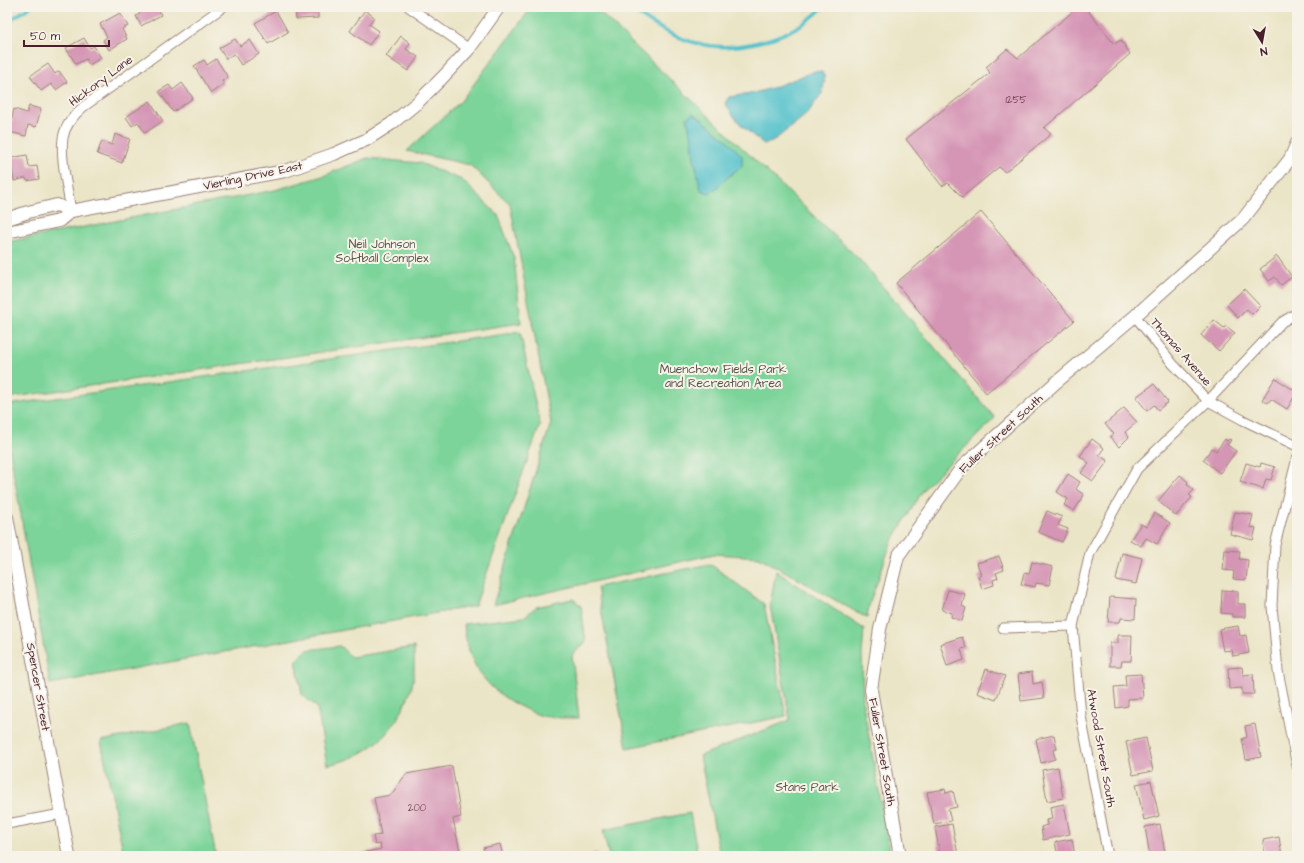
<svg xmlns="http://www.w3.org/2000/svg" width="1304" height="863" viewBox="0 0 1304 863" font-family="'Architects Daughter',sans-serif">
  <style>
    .green { fill: #7bd49a; stroke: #627a62 }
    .water { fill: #55c2cc; stroke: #50707c }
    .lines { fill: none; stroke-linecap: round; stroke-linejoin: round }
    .stream { stroke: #55c2cc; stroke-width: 3.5 }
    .building { fill: #d595b5 }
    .minor-casing { stroke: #9a8279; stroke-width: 11 }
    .tertiary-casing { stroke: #9a8279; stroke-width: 14 }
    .minor { stroke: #fff; stroke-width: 9 }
    .tertiary { stroke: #fff; stroke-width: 12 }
    .labels { text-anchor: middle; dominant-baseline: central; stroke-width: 4; stroke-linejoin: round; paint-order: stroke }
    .number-label { font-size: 10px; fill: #6d3c4e }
    .street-label { font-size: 12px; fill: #4a1f2b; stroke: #f7f3e8 }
    .park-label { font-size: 12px; fill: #59554c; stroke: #f7f3e8 }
  </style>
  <rect width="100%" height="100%" fill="#f7f3e8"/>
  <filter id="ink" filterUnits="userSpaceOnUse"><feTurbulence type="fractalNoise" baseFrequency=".025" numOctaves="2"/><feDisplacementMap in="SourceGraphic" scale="8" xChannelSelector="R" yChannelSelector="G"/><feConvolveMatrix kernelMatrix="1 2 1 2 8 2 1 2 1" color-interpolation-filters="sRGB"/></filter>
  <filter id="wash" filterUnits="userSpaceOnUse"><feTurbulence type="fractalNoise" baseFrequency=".012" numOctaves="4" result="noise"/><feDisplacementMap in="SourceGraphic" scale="16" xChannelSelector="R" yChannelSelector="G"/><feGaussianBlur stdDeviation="0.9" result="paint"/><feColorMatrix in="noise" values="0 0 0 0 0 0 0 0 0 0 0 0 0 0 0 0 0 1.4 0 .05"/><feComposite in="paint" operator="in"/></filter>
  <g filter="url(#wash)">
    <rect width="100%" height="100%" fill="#ebe5c7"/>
    <g class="green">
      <polygon points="532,7 594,7 859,259 995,418 925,487 891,543 869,605 867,618 759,557 714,554 493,605 551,423 510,204 470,165 407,151 461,101"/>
      <polygon points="367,158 420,163 462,180 498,215 514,258 521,323 7,398 7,242 275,190 323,176"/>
      <polygon points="520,332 540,425 475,606 50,684 7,435 7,405"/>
      <polygon points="710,564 764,604 786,716 627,748 597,587"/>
      <polygon points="776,571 864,629 862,655 863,704 891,856 720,856 700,756 790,720 770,605"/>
      <path d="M573,599L581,606L586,642L572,655L579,718C566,718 554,718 542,716C533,713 525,709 517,705C484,687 467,662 464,624L524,617L536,607Z"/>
      <path d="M340,646L351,657L414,647C414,660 415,673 412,686C410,693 407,700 404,706C389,739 363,758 327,765L317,707L302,695L296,660L307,650Z"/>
      <polygon points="190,723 216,856 124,856 101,741"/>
      <polygon points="690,813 698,856 609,856 603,830"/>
    </g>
    <g class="water">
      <path d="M815,71L822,72L825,78L822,93L807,114L772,142L764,144C748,132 734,120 725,103L729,97L750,94L772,88Z"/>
      <path d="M692,114H695L728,141L742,156V167C729,173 722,186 709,193L701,190L694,158L692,139L687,118Z"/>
    </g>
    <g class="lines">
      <g class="stream">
        <path d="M628,7C649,22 671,37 696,43C737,54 794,38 823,7"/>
        <polyline points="7,22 30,7"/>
      </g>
    </g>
    <g id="blocks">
      <g class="building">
        <polygon points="136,7 157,7 161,15 141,26 136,16 140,14"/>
        <polygon points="295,7 318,7 318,18 296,19"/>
        <polygon points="1078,7 1085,7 1114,44 1121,40 1130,54 1044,128 1051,134 1005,172 999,167 962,197 948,183 942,186 906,139 990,73 986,67 1007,49 1018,58"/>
        <polygon points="365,10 374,17 369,24 379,31 369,45 350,31"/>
        <polygon points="276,11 288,32 268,44 255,23"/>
        <polygon points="120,13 128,26 122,29 127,39 109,50 103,40 107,37 100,24"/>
        <polygon points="401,36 410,43 406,49 418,57 408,71 386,56"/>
        <polygon points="84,38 90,48 94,46 101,58 89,65 86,59 76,64 66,48"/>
        <polygon points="235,39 240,46 250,40 259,54 241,65 234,54 226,59 219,48"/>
        <polygon points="216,59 228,77 222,81 224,84 211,93 194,66 204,60 207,65"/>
        <polygon points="48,64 55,74 59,71 67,82 56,90 51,84 41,91 30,76"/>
        <polygon points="182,83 193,98 173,112 159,91 169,85 173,90"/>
        <polygon points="150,101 163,121 145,133 138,122 132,126 126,117"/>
        <polygon points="29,106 41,109 36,127 28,125 26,136 9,132 14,109 27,113"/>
        <polygon points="115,134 130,139 122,163 97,154 102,141 112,145"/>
        <polygon points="27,155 29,167 37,166 39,179 27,181 26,178 14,181 10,158"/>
        <polygon points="981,212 1074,321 986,393 896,283"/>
        <polygon points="1277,256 1292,277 1281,285 1275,277 1269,281 1260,269"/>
        <polygon points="1244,289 1260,306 1252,314 1247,309 1238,318 1227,305"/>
        <polygon points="1214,320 1224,328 1226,326 1235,333 1219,351 1201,335"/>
        <polygon points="1275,378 1297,392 1287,409 1271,399 1268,403 1262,400"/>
        <polygon points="1154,384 1168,402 1158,410 1154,405 1147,411 1136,397"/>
        <polygon points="1124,408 1137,422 1125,432 1129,437 1119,447 1110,437 1114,434 1105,424"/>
        <polygon points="1092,439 1104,448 1099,455 1108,461 1093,481 1081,473 1089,463 1080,456"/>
        <polygon points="1225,439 1227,441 1229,439 1231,440 1227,445 1236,451 1220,473 1203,460 1212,448 1216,451"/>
        <polygon points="1246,463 1260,467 1261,463 1275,467 1271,480 1266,479 1263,489 1240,482"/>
        <polygon points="1068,474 1080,482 1076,489 1084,495 1074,511 1064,505 1068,499 1057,492"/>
        <polygon points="1180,475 1188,482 1187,484 1194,490 1189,495 1192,497 1176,516 1158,501"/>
        <polygon points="1047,511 1062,517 1058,525 1068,529 1062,542 1038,532"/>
        <polygon points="1235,512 1253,515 1250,527 1256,528 1253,540 1230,534"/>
        <polygon points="1155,513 1170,523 1157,544 1146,538 1141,546 1130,540 1141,524 1146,527"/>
        <polygon points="1225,550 1240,551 1239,559 1248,560 1246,580 1233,579 1234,571 1223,570"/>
        <polygon points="1122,553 1142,558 1136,584 1116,580"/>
        <polygon points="999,556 1004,570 996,573 998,578 993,580 994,585 982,589 978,576 981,575 977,563"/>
        <polygon points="1032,562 1053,567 1049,585 1036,583 1035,587 1021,584 1024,573 1029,574"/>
        <polygon points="948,590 965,594 962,606 966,608 962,621 951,617 952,613 942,610"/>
        <polygon points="1222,590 1238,591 1238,604 1245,604 1245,617 1232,617 1232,614 1221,613"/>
        <polygon points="1110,597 1136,599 1135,619 1121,618 1120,622 1108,622"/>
        <polygon points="1238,626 1240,636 1246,635 1249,653 1233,656 1232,650 1223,651 1219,629"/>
        <polygon points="1118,635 1132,635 1131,661 1122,661 1121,666 1110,666 1110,643 1118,643"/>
        <polygon points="962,637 966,648 961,649 964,660 947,666 940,644"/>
        <polygon points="1242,667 1243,675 1253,674 1254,694 1242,694 1242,688 1229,689 1228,668"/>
        <polygon points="986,669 1005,676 996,700 977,693"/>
        <polygon points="1032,672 1033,684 1042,682 1044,698 1021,701 1018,674"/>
        <polygon points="1141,674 1143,698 1128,699 1128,706 1116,708 1114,687 1126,686 1125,675"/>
        <polygon points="1255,724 1261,757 1246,760 1242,739 1247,737 1245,726"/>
        <polygon points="1054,735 1057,749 1053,750 1055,759 1041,763 1036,739"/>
        <polygon points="1146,738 1153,771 1133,775 1126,742"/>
        <polygon points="452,766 461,817 453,819 461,856 347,856 381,849 380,844 375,845 373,836 381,835 374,798 391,795 406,774"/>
        <polygon points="1058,767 1063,798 1047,801 1042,770"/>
        <polygon points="1151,781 1159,816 1144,820 1136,784"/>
        <polygon points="945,789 946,793 953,791 957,807 948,809 951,821 934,824 927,792"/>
        <polygon points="1064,804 1070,834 1043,840 1041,827 1047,825 1046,820 1052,819 1050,807"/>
        <polygon points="952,824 958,855 940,856 935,827"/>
        <polygon points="1160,824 1165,853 1150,856 1145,827"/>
        <polygon points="1279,837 1282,856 1265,856 1263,840"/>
        <polygon points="1072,839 1075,856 1058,856 1055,842"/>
        <polygon points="500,844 503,856 485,856 483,848"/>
        <polygon points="598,853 598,856 586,856 586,855"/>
      </g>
    </g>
  </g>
  <g filter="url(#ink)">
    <use href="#blocks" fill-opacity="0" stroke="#9a8279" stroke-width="1"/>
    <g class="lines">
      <defs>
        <g id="minor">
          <polyline points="409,7 469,49"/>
          <path d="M71,211C68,190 60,158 63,138C65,125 74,115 83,107L223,7"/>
          <polyline points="1135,316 1173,364 1208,401 1243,420 1297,446"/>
          <polyline points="1297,458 1275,545 1272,606 1278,671 1297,766"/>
          <polyline points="1003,628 1073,626"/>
          <polyline points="7,824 61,814"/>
          <polyline points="1108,856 1081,716 1073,626 1090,553 1137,469 1208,401 1282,322 1297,313"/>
        </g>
        <g id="tertiary">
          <polyline points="7,219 28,212 57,205 71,211"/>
          <polyline points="7,232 59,221 71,211 285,171 334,154 366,140 391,124 418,102 443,77 469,49 499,7"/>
          <polyline points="7,517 69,856"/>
          <polyline points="900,856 871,690 880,629 898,556 962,467 1053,385 1135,316 1243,219 1290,159 1297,143"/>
        </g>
      </defs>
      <use href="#minor" class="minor-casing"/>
      <use href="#tertiary" class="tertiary-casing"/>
      <use href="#minor" class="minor"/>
      <use href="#tertiary" class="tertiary"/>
    </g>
  </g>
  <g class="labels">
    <g class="number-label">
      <text x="1016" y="100">1255</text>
      <text x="417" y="808">200</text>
    </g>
    <g class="street-label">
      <text transform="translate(101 81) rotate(-37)">Hickory Lane</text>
      <text transform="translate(253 176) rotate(-12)">Vierling Drive East</text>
      <text transform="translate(1181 352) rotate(49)">Thomas Avenue</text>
      <text transform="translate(1001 434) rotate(-43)">Fuller Street South</text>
      <text transform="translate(38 687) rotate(80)">Spencer Street</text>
      <text transform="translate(1101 748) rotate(80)">Atwood Street South</text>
      <text transform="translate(882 752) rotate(80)">Fuller Street South</text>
    </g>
    <g class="park-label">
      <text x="382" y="244">Neil Johnson<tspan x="382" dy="14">Softball Complex</tspan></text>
      <text x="723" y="369">Muenchow Fields Park<tspan x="723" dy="14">and Recreation Area</tspan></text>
      <text x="807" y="787">Stans Park</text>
    </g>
  </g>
  <rect width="1304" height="863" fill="none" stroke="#f7f3e8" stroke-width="24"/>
  <g transform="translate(1262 42) rotate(169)" stroke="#f7f3e8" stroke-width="3" paint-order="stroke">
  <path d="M0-3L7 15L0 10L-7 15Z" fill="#4a1f2b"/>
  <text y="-6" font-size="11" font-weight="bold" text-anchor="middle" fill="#4a1f2b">N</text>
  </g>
  <path d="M24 40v6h85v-6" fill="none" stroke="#4a1f2b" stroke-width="2"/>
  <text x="30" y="40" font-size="12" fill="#4a1f2b" stroke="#f7f3e8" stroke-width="3" paint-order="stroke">50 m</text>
</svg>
